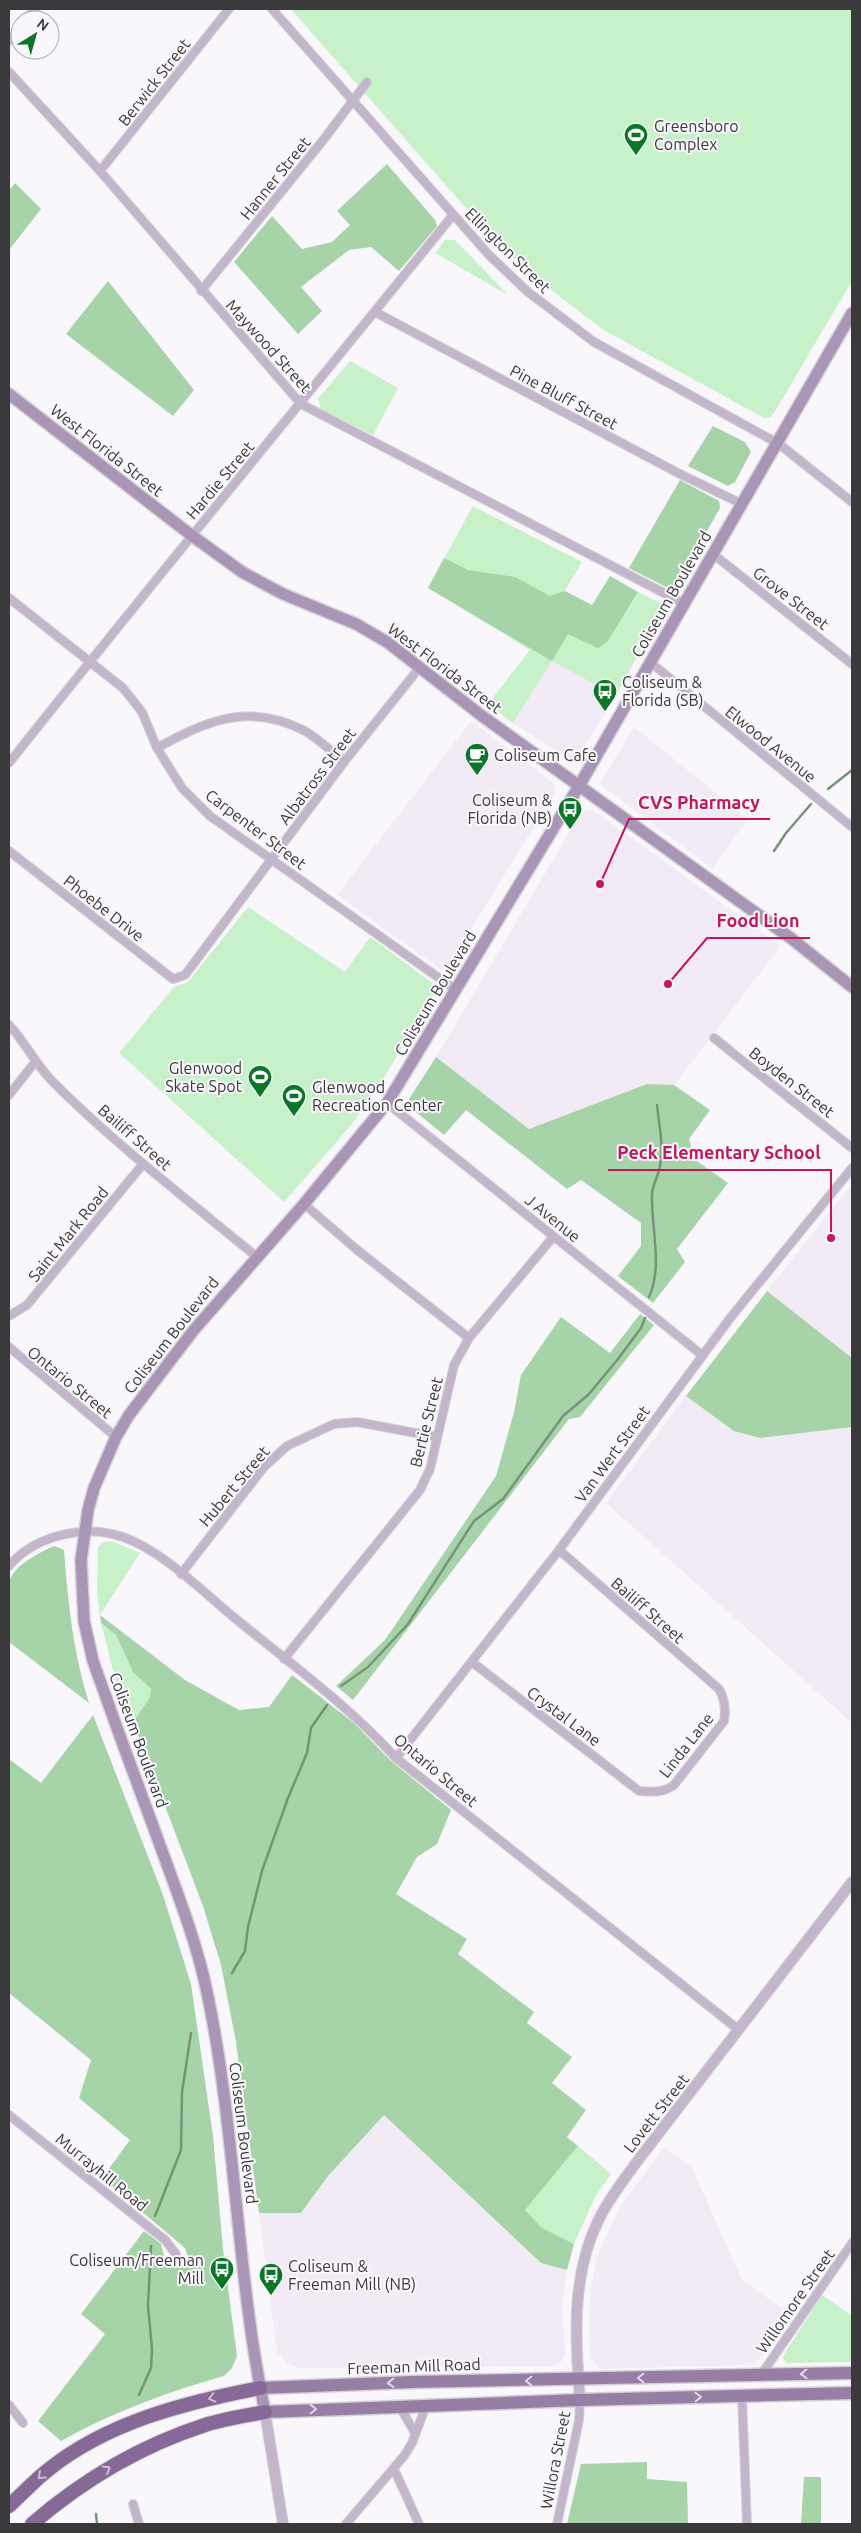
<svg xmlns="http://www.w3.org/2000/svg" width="861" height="2533" viewBox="0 0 861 2533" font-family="Ubuntu,sans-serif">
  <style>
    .built { fill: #f2ebf6 }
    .green { fill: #c7f1c9 }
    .forest { fill: #a7d3a9 }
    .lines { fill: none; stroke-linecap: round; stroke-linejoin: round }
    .stream { stroke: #769478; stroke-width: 2.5 }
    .minor-casing { stroke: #d3d1d5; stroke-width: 10 }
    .tertiary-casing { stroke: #d3d1d5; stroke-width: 12 }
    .secondary-casing { stroke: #d3d1d5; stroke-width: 14 }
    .primary-casing { stroke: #d3d1d5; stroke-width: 15 }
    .motorway-casing { stroke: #d3d1d5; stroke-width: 16 }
    .minor { stroke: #c3b6cb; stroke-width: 8 }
    .tertiary { stroke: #c3b6cb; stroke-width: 10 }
    .secondary { stroke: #a995b5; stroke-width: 11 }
    .primary { stroke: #967ea4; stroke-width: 12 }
    .motorway { stroke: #866996; stroke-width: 14 }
    .oneway { stroke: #e0d9e5 }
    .oneway2 { stroke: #cbbed3 }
    .labels { text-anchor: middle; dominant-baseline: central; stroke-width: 4; stroke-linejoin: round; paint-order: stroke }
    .street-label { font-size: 16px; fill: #3a393b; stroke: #f9f7fb }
    .poi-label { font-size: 16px; fill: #3a393b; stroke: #f9f7fb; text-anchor: start }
    .leader { fill: none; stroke: #c2185b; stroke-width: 2 }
    .callout-dot { fill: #c2185b; stroke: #f9f7fb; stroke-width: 2 }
    .callout-label { font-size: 18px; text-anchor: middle; font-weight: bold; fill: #c2185b; stroke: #f9f7fb; stroke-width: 4; stroke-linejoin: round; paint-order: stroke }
  </style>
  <rect width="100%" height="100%" fill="#f9f7fb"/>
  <g class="built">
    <polygon points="552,661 616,696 579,754 571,758 567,758 513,723"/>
    <polygon points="471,721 555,784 555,792 447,969 443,971 337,895"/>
    <polygon points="634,727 748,819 712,868 602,786 600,783"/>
    <polygon points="593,810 781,946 674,1085 647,1084 529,1129 436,1057 577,820 585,811"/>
    <polygon points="852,1184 852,1358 767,1291"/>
    <polygon points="686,1396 734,1431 760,1438 852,1427 852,1723 606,1503"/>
    <polygon points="384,2115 541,2263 567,2270 562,2305 565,2355 561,2362 554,2366 300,2368 287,2363 277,2352 259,2213 301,2213 328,2176"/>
    <polygon points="664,2147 692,2168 742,2280 792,2315 758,2361 751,2365 603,2369 597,2367 590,2357 589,2317 591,2287 597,2257 619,2208"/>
  </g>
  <g class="green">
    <polygon points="291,9 852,9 852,281 774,413 770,417 764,418 602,329 525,270 471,214"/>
    <polygon points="445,240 455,240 508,295 435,253"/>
    <polygon points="350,361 398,388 373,435 321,409 318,399"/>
    <polygon points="473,506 582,562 530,649 568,634 608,641 638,592 664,605 616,696 552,661 513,723 488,704 530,650 428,588"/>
    <polygon points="248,907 345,972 370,937 438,987 379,1086 352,1124 284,1202 119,1053 174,987 188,982"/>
    <polygon points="111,1541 140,1553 100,1615 97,1593 98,1547 104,1542"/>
    <polygon points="101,1623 116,1635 133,1672 151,1689 149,1699 133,1722 115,1678"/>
    <polygon points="578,2146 611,2174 596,2195 574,2244 542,2228 525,2210"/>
    <polygon points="822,2295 852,2316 852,2362 786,2363 783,2358 785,2353"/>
  </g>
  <g class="forest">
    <polygon points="387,164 435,220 437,226 399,271 371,247 349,250 301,287 322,311 298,334 234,262 272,216 302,249 332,242 350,225 337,211"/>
    <polygon points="15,183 41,209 9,250 9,191"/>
    <polygon points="108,281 194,390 173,416 66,334"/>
    <polygon points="713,426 745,442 751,452 735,482 728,486 688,466"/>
    <polygon points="680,480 719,501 720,508 676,586 670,589 629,568"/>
    <polygon points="444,558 468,570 515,577 550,596 565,591 592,605 610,576 638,592 608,641 598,648 568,634 552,661 428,588"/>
    <polygon points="436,1057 529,1129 647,1084 674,1085 710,1110 689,1139 694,1159 728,1183 677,1249 685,1262 653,1303 618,1276 641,1246 641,1223 581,1180 567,1189 466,1110 444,1135 411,1108 409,1099"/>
    <polygon points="767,1291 852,1358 852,1427 760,1438 734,1431 686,1396"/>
    <polygon points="640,1314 654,1325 580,1417 569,1419 353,1700 336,1686 385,1640 496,1476 514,1412 521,1375 561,1317 610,1353"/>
    <path d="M54,1546L64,1550C68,1603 73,1652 89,1703L9,1642C9,1627 5,1596 9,1583C13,1565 39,1553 54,1546Z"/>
    <polygon points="100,1615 185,1680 239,1710 269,1707 292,1675 354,1723 390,1760 451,1810 437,1844 417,1857 396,1894 467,1939 458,1954 534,2012 527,2023 572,2057 552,2083 586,2110 567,2137 578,2146 525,2210 542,2228 574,2244 567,2270 541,2263 384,2115 328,2176 301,2213 259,2213 236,2042 221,1965 203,1906 133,1722 149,1699 151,1689 133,1672 116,1635 101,1623"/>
    <path d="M93,1715L163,1895L191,1984L213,2136L223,2249L237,2356L232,2368L224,2376C167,2392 113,2412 61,2441L38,2421L105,2334L81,2314L144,2231L161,2244L165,2261L174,2267L184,2266L189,2260L185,2248L102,2178L130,2140L79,2098L91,2060L9,1993V1759L41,1783Z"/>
    <polygon points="647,2462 647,2479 687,2482 688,2524 567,2524 581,2464"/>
    <polygon points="804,2477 821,2477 821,2524 801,2524"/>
  </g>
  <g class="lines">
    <g class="stream">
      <polyline points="828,789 852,770"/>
      <polyline points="774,851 786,833 811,804"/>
      <path d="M649,1297C663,1267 651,1227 652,1195C652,1185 659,1175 660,1166C664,1146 659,1125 657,1105"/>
      <polyline points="341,1686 368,1667 408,1624 474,1521 503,1499 563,1416 589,1394 618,1359 641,1328 645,1318"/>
      <polyline points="232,1973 245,1951 248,1927 262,1871 288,1798 307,1753 311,1728 327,1705"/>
      <polyline points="155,2216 181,2150 182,2092 191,2033"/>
      <polyline points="139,2395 151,2368 152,2349 148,2306 151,2246"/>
      <polyline points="96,2514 97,2524"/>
    </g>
    <defs>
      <g id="minor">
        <polyline points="272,9 489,255 528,292 594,342 779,444 852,502"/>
        <polyline points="26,20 35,9"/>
        <polyline points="9,41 20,27"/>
        <polyline points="9,72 100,171 301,404 685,604"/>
        <polyline points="100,171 229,9"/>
        <polyline points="201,291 324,139 367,82"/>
        <polyline points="375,312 678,473 742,504"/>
        <polyline points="713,554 852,664"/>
        <polyline points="9,598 123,688 142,712 157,748 182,788 210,816 456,990"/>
        <polyline points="650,662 852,827"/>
        <path d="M157,748C208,720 249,702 305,731C319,739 332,752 344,762"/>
        <path d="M9,763C155,579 305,398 453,215"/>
        <polyline points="9,851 173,979 185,975 344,762 420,667"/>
        <path d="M9,1025C25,1042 36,1065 53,1082C116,1145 188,1200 257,1257"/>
        <polyline points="714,1038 852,1148"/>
        <polyline points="9,1095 35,1062"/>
        <polyline points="387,1103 702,1355"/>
        <polyline points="304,1204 356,1249 469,1338"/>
        <polyline points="9,1316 27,1305 143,1164"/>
        <polyline points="9,1347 116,1437"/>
        <path d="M9,1566C35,1535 85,1524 123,1537C163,1551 204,1593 236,1619C291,1664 349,1706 396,1758L739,2030"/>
        <polyline points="181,1574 264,1467 287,1446 334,1424 357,1422 437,1437"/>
        <polyline points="284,1659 420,1490 430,1469 454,1365 469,1338 553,1237"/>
        <path d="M472,1662L639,1791C653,1792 663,1793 674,1785L724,1721C726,1709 725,1699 719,1689L559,1550"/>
        <polyline points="396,1758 559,1550 731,1317 852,1168"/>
        <polyline points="9,2115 165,2240 176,2254"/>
        <polyline points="761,2375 852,2243"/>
        <polyline points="742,2397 747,2524"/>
        <polyline points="9,2405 23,2423"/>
        <polyline points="400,2407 415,2433"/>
        <polyline points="394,2469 419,2524"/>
        <polyline points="133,2504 139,2524"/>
        <polyline points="346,2524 404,2456 412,2443 426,2406"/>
        <polyline points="557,2524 579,2420 580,2400"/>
      </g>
      <g id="tertiary">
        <path d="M580,2400C575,2339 571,2275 599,2219C610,2197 625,2178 639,2159L852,1882"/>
        <polyline points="265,2412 283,2524"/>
      </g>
      <g id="secondary">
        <polyline points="9,394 191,535 242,572 283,594 356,624 387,642 482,716 792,939 852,987"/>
        <path d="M265,2412C236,2273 236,2130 207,1992C196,1939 175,1887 157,1837C135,1778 114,1720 93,1661L84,1621L81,1560L88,1510L94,1488L116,1437L129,1415L193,1331L304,1204L387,1103L579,786L852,313"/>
      </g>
      <g id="primary">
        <polyline points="260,2388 413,2382 852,2373"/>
        <polyline points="265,2412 580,2400 852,2393"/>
      </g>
      <g id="motorway">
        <path d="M9,2506C22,2494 34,2481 48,2470C107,2422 187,2402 260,2388"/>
        <path d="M32,2524C83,2480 140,2446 205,2425C224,2419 245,2416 265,2412"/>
      </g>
    </defs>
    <use href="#minor" class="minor-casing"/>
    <use href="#tertiary" class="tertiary-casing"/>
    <use href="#secondary" class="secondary-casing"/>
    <use href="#primary" class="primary-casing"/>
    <use href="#motorway" class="motorway-casing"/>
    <use href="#minor" class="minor"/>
    <use href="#tertiary" class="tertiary"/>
    <use href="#secondary" class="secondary"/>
    <use href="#primary" class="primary"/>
    <use href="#motorway" class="motorway"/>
  </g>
  <defs><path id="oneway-chevron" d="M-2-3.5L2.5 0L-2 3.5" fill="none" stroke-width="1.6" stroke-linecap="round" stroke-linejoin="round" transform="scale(1.25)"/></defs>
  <g class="oneway">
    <use href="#oneway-chevron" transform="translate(804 2374) rotate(178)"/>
    <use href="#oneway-chevron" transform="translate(641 2378) rotate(179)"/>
    <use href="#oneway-chevron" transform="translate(529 2381) rotate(179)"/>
    <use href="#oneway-chevron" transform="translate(391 2383) rotate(178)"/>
    <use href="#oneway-chevron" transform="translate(698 2397) rotate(-1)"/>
    <use href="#oneway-chevron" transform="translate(313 2409) rotate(-1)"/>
  </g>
  <g class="oneway2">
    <use href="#oneway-chevron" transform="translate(212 2398) rotate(166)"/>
    <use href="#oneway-chevron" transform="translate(107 2469) rotate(-32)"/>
    <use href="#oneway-chevron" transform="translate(41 2476) rotate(138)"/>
  </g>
  <defs>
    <symbol id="stadium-pin" viewBox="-11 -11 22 30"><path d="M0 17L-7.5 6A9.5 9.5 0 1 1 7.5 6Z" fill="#0b7528" stroke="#f9f7fb"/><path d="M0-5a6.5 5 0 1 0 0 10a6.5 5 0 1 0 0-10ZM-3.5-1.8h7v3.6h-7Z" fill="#fff"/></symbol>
    <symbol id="bus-pin" viewBox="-11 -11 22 30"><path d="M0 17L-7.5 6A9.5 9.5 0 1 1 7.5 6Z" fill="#0b7528" stroke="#f9f7fb"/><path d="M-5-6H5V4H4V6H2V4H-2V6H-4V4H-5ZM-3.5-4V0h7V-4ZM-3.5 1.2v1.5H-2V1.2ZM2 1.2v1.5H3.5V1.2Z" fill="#fff"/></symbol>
    <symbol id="cafe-pin" viewBox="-11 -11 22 30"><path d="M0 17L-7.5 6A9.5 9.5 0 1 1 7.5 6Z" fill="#0b7528" stroke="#f9f7fb"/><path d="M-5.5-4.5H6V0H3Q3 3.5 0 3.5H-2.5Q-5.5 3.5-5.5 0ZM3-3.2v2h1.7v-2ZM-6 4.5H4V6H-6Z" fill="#fff"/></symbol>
  </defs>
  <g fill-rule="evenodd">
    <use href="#stadium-pin" x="622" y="121" width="28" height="38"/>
    <use href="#bus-pin" x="591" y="677" width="28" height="38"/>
    <use href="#cafe-pin" x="463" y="741" width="28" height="38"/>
    <use href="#bus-pin" x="556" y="795" width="28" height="38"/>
    <use href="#stadium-pin" x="246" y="1063" width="28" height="38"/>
    <use href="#stadium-pin" x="280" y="1082" width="28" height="38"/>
    <use href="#bus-pin" x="208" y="2255" width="28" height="38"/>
    <use href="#bus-pin" x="257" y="2261" width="28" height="38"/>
  </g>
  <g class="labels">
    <g class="street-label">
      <text transform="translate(154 82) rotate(-52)">Berwick Street</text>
      <text transform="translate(275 178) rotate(-51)">Hanner Street</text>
      <text transform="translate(508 250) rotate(45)">Ellington Street</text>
      <text transform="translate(269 346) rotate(48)">Maywood Street</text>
      <text transform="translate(564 397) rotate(28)">Pine Bluff Street</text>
      <text transform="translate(107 450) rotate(38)">West Florida Street</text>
      <text transform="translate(220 480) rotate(-50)">Hardie Street</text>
      <text transform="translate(671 594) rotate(-60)">Coliseum Boulevard</text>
      <text transform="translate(791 598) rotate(38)">Grove Street</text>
      <text transform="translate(445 668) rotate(37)">West Florida Street</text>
      <text transform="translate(771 744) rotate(39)">Elwood Avenue</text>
      <text transform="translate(317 776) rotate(-53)">Albatross Street</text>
      <text transform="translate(256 829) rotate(37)">Carpenter Street</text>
      <text transform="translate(104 908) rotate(38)">Phoebe Drive</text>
      <text transform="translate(435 993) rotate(-59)">Coliseum Boulevard</text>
      <text transform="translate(792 1082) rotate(38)">Boyden Street</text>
      <text transform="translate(135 1137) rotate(41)">Bailiff Street</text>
      <text transform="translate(553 1218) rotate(39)">J Avenue</text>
      <text transform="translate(68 1234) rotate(-51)">Saint Mark Road</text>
      <text transform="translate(171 1335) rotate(-52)">Coliseum Boulevard</text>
      <text transform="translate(70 1382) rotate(39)">Ontario Street</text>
      <text transform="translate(426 1422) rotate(-76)">Bertie Street</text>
      <text transform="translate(612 1454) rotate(-54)">Van Wert Street</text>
      <text transform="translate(234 1486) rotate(-50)">Hubert Street</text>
      <text transform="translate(648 1610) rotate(41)">Bailiff Street</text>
      <text transform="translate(564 1716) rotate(37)">Crystal Lane</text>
      <text transform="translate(139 1740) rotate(70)">Coliseum Boulevard</text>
      <text transform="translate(686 1745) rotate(-52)">Linda Lane</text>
      <text transform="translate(436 1770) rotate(40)">Ontario Street</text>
      <text transform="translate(656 2113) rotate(-52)">Lovett Street</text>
      <text transform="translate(244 2133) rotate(83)">Coliseum Boulevard</text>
      <text transform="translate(102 2172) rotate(39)">Murrayhill Road</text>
      <text transform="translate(795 2301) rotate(-55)">Willomore Street</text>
      <text transform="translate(414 2366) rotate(-2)">Freeman Mill Road</text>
      <text transform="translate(555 2460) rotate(-79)">Willora Street</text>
    </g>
    <g class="poi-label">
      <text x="654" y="126">Greensboro<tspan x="654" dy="18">Complex</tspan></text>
      <text x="622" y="682">Coliseum &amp;<tspan x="622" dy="18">Florida (SB)</tspan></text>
      <text x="494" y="755">Coliseum Cafe</text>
      <text x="552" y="800" text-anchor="end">Coliseum &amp;<tspan x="552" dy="18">Florida (NB)</tspan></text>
      <text x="242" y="1068" text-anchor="end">Glenwood<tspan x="242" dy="18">Skate Spot</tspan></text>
      <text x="312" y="1087">Glenwood<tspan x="312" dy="18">Recreation Center</tspan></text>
      <text x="204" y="2260" text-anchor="end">Coliseum/Freeman<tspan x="204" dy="18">Mill</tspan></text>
      <text x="288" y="2266">Coliseum &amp;<tspan x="288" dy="18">Freeman Mill (NB)</tspan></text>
    </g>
  </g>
  <path class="leader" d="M600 884L629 819H770M668 984L707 938H810M831 1238L831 1170H608"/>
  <g class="callout-dot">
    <circle cx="600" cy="884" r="5"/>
    <circle cx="668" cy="984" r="5"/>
    <circle cx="831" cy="1238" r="5"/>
  </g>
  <g class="callout-label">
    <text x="699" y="809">CVS Pharmacy</text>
    <text x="758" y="927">Food Lion</text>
    <text x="719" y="1159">Peck Elementary School</text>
  </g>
  <rect width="861" height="2533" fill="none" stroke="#3a393b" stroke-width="20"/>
  <g transform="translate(35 35) rotate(37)"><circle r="24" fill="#f9f7fb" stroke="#adabae"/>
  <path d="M0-4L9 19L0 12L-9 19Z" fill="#0b7528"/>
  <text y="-8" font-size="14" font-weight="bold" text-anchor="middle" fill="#3a393b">N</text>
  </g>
</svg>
